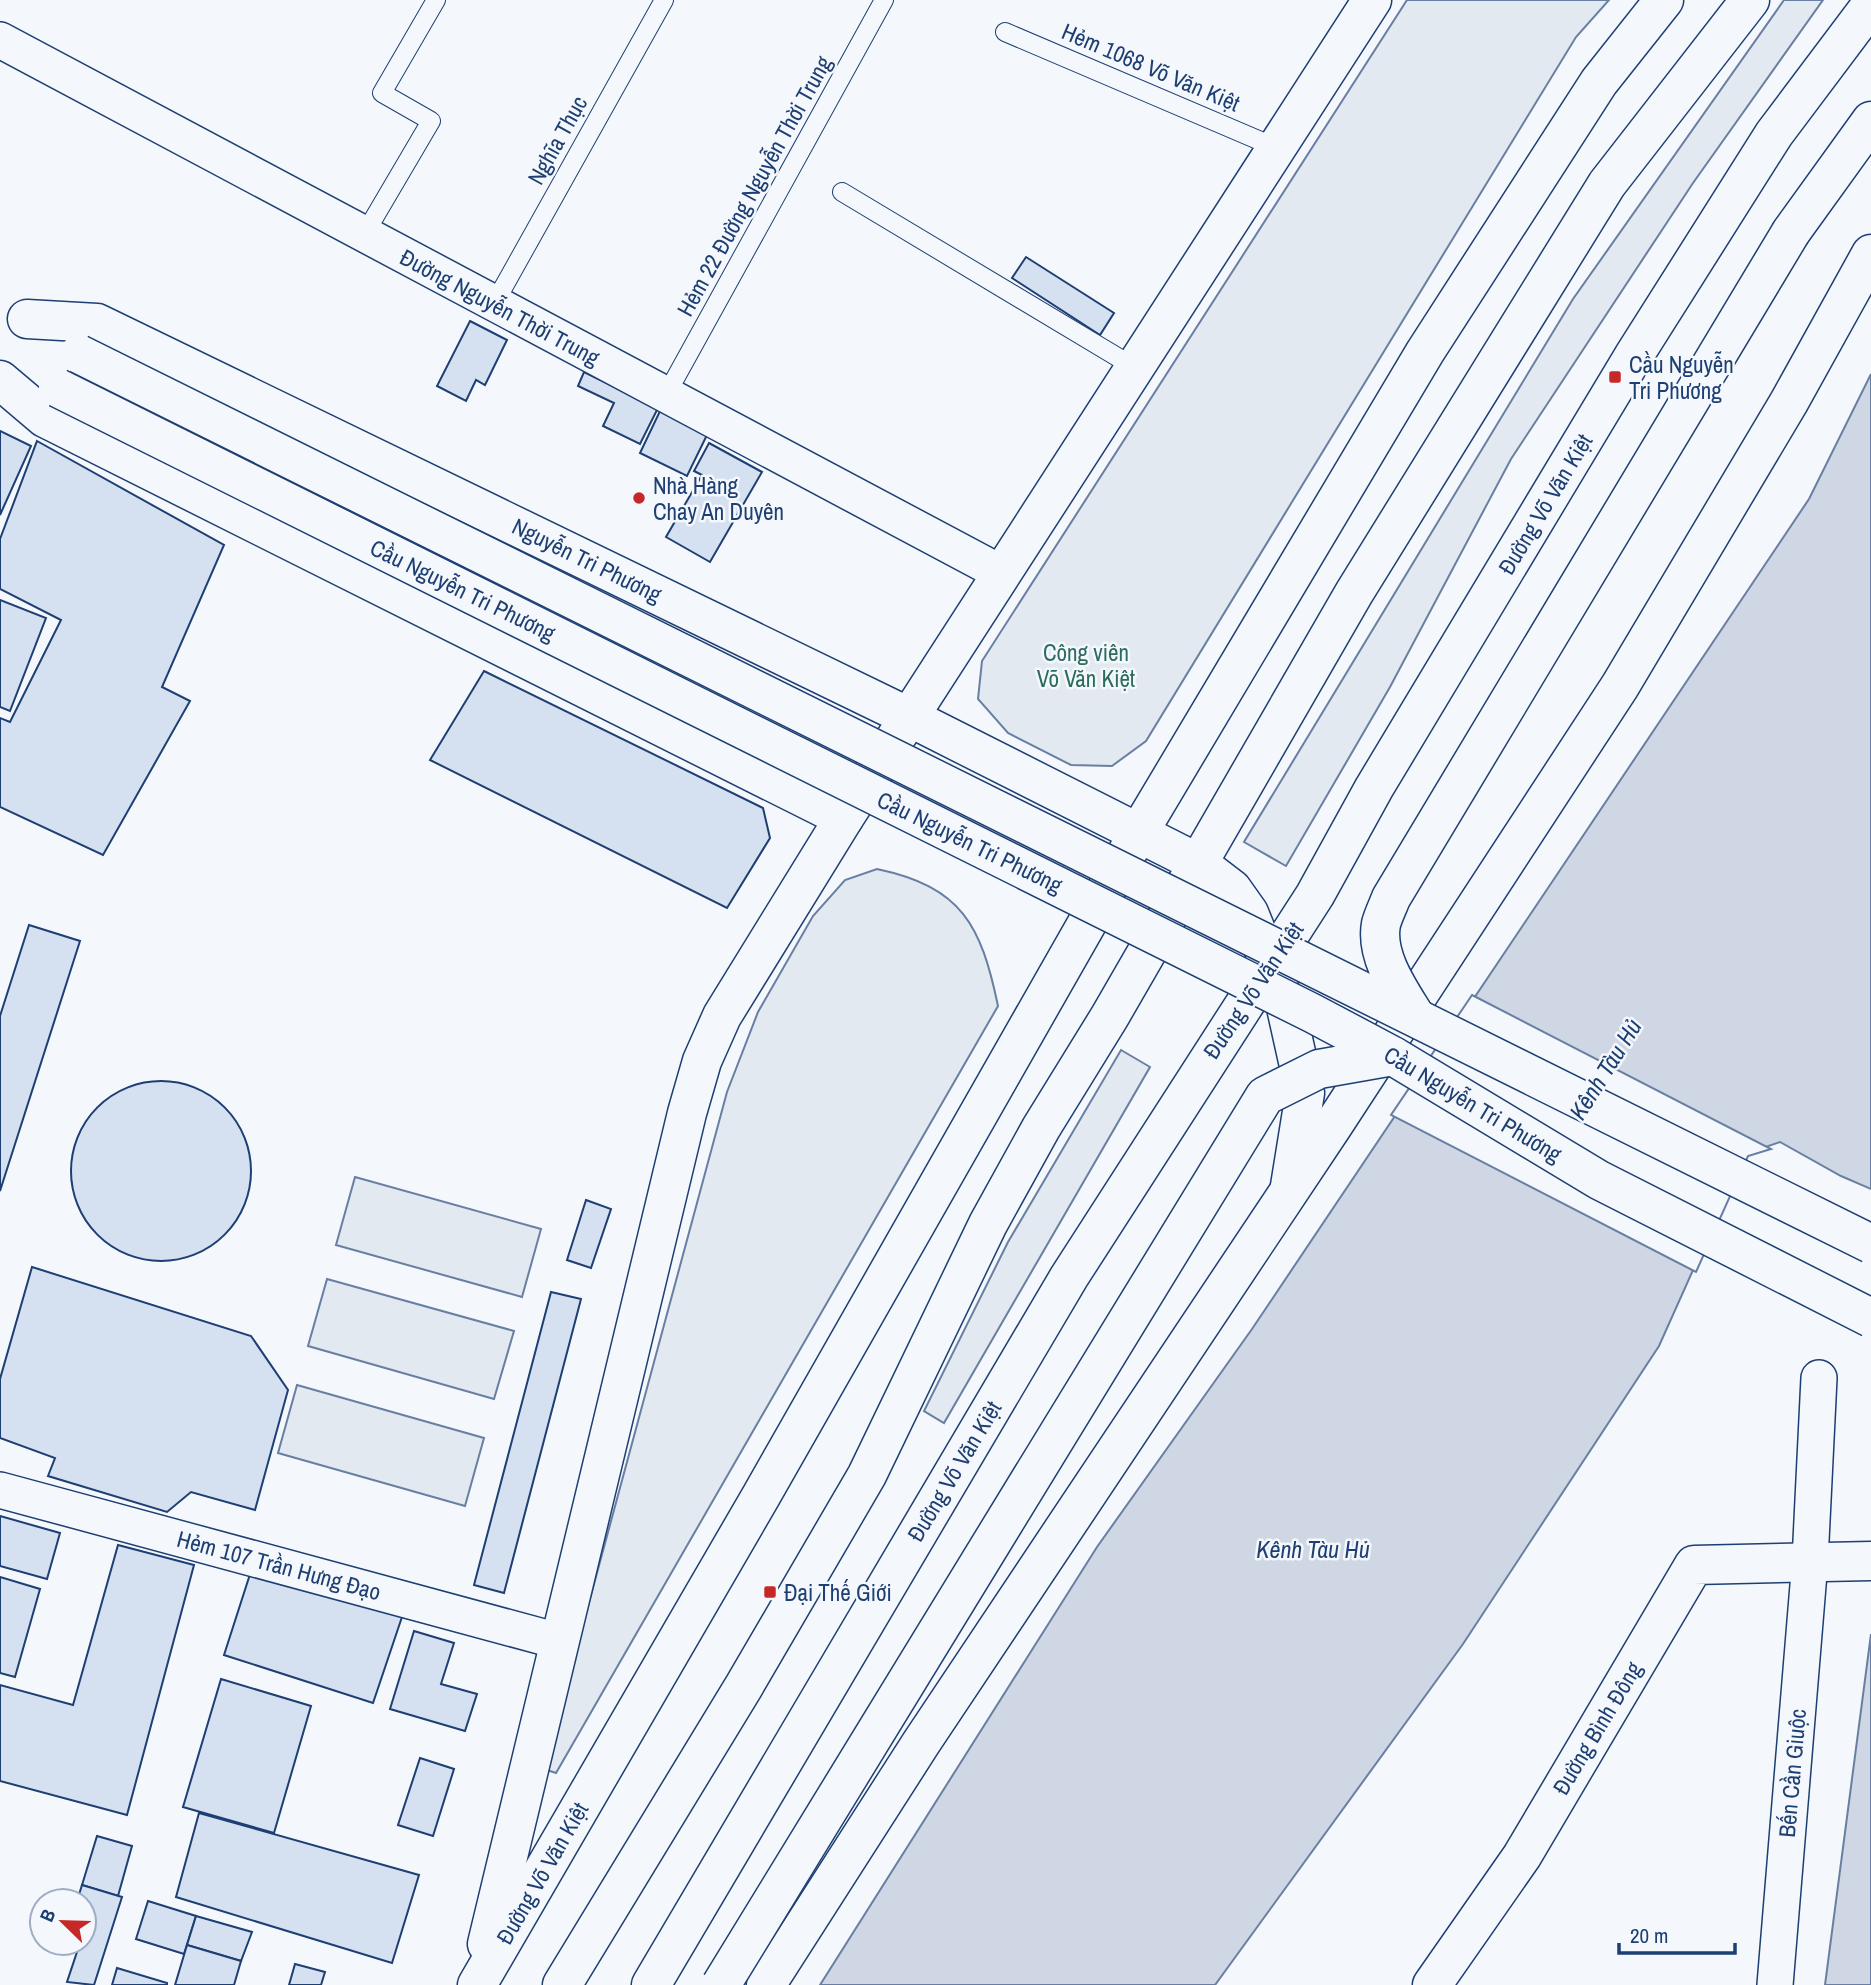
<svg xmlns="http://www.w3.org/2000/svg" width="1871" height="1985" viewBox="0 0 1871 1985" font-family="'Archivo Narrow',sans-serif">
  <style>
    .green { fill: #e3e9f0; stroke: #687fa3; stroke-width: 2 }
    .water { fill: #cfd7e4; stroke: #687fa3; stroke-width: 2 }
    .pier { fill: #f4f7fb; stroke: #687fa3; stroke-width: 2 }
    .building { fill: #d5e0f0; stroke: #1d3f73; stroke-width: 2 }
    .lines { fill: none; stroke-linecap: round; stroke-linejoin: round }
    .lane-casing { stroke: #1d3f73; stroke-width: 20 }
    .street-casing { stroke: #1d3f73; stroke-width: 38 }
    .secondary-casing { stroke: #1d3f73; stroke-width: 41 }
    .primary-casing { stroke: #1d3f73; stroke-width: 41 }
    .highway-casing { stroke: #1d3f73; stroke-width: 41 }
    .lane { stroke: #f4f7fb; stroke-width: 18 }
    .street { stroke: #f4f7fb; stroke-width: 35 }
    .secondary { stroke: #f4f7fb; stroke-width: 38 }
    .primary { stroke: #f4f7fb; stroke-width: 38 }
    .highway { stroke: #f4f7fb; stroke-width: 38 }
    .primary-bridge-casing { stroke: #1d3f73; stroke-width: 41; stroke-linecap: butt }
    .primary-bridge { stroke: #f4f7fb; stroke-width: 38 }
    .poi-dot { fill: #c62828; stroke: #f4f7fb; stroke-width: 2.5 }
    .labels { text-anchor: middle; dominant-baseline: central; stroke-width: 5; stroke-linejoin: round; paint-order: stroke }
    .street-label { font-size: 23px; fill: #1d3f73; stroke: #f4f7fb }
    .poi-label { font-size: 23px; fill: #1d3f73; stroke: #f4f7fb; text-anchor: start }
    .park-label { font-size: 23px; fill: #2c6c60; stroke: #f4f7fb }
    .water-label { font-size: 24px; font-style: italic; fill: #1d3f73; stroke: #f4f7fb }
  </style>
  <rect width="100%" height="100%" fill="#f4f7fb"/>
  <g class="green">
    <polygon points="1407,0 1609,0 1576,37 1146,741 1112,766 1071,765 1008,733 978,699 982,661"/>
    <polygon points="1784,0 1823,0 1693,183 1511,459 1390,687 1286,866 1244,842 1573,299"/>
    <path d="M877,869C962,887 981,925 998,1006L556,1773L544,1769L727,1092L758,1012L813,916L845,880Z"/>
    <polygon points="1121,1050 1150,1067 944,1423 924,1411 1008,1242"/>
    <polygon points="355,1177 541,1229 522,1297 336,1245"/>
    <polygon points="327,1279 514,1331 494,1399 308,1346"/>
    <polygon points="297,1385 484,1438 465,1506 278,1453"/>
  </g>
  <g class="water">
    <polygon points="1871,374 1871,1189 1841,1176 1780,1142 1745,1154 1659,1346 1463,1644 1215,1985 820,1985 1097,1547 1252,1329 1809,499"/>
    <polygon points="1871,1634 1871,1985 1825,1985"/>
  </g>
  <polygon class="pier" points="1472,995 1771,1149 1748,1156 1696,1272 1391,1115"/>
  <g class="building">
    <polygon points="1026,257 1114,313 1100,335 1012,278"/>
    <polygon points="470,321 507,340 485,385 476,380 466,401 437,386"/>
    <polygon points="584,372 658,408 640,444 603,426 614,403 578,386"/>
    <polygon points="660,411 707,435 687,476 640,453"/>
    <polygon points="0,431 31,446 0,515"/>
    <polygon points="37,441 224,545 162,687 190,701 103,855 0,807 0,718 10,722 61,620 0,589 0,539"/>
    <polygon points="709,443 762,472 710,562 666,537 702,475 694,471"/>
    <polygon points="0,600 46,618 10,711 0,707"/>
    <polygon points="484,671 763,808 770,838 727,908 430,760"/>
    <polygon points="29,925 80,941 0,1191 0,1016"/>
    <circle cx="161" cy="1171" r="90"/>
    <polygon points="586,1200 611,1209 591,1268 567,1260"/>
    <polygon points="32,1267 251,1336 288,1390 255,1510 191,1492 167,1512 48,1476 55,1458 0,1438 0,1379"/>
    <polygon points="551,1292 581,1299 504,1593 474,1585"/>
    <polygon points="0,1516 60,1533 47,1579 0,1566"/>
    <polygon points="118,1545 194,1565 127,1815 0,1781 0,1685 73,1705"/>
    <polygon points="252,1568 402,1617 373,1703 224,1655"/>
    <polygon points="0,1577 40,1589 15,1677 0,1673"/>
    <polygon points="414,1631 454,1643 441,1684 477,1694 465,1731 390,1709"/>
    <polygon points="221,1679 311,1706 274,1833 183,1807"/>
    <polygon points="420,1758 454,1769 433,1836 398,1825"/>
    <polygon points="199,1813 419,1875 392,1963 176,1897"/>
    <polygon points="97,1836 132,1846 118,1896 82,1885"/>
    <polygon points="82,1885 122,1897 94,1985 67,1982 80,1943 84,1943 84,1901 77,1901"/>
    <polygon points="148,1901 196,1916 184,1954 136,1939"/>
    <polygon points="196,1916 252,1932 241,1961 187,1945"/>
    <polygon points="187,1945 241,1961 234,1985 175,1985"/>
    <polygon points="295,1964 325,1972 321,1985 289,1985"/>
    <polygon points="117,1968 167,1983 167,1985 112,1985"/>
  </g>
  <g class="lines">
    <defs>
      <g id="lane">
        <polyline points="1005,32 1277,148"/>
        <polyline points="842,192 1134,367"/>
        <polyline points="364,235 431,121 382,93 436,0"/>
        <polyline points="494,304 664,0"/>
        <polyline points="666,395 884,0"/>
      </g>
      <g id="street">
        <polyline points="0,40 1001,573"/>
        <polyline points="0,1490 558,1641"/>
        <polyline points="1775,1985 1810,1561 1819,1378"/>
      </g>
      <polyline id="secondary" points="1432,1985 1522,1856 1694,1565 1871,1561"/>
      <g id="primary">
        <polyline points="1791,232 1871,121"/>
        <polyline points="27,319 97,323 909,717 1198,863 1232,889 1249,913 1285,1003 1305,1093 1290,1186"/>
        <polyline points="0,380 45,418 844,818"/>
      </g>
      <g id="highway">
        <polyline points="487,1944 687,1113 702,1061 722,1016 844,818 1372,0"/>
        <polyline points="477,1985 761,1496 1139,832 1425,352 1599,82 1664,0"/>
        <polyline points="562,1985 744,1686 867,1475 988,1224 1041,1128 1110,1016 1354,593 1607,184 1750,0"/>
        <polyline points="651,1985 1069,1277 1315,895 1374,788 1633,357 1774,134 1871,5"/>
        <polyline points="766,1985 921,1743 1332,1127 1620,686 1789,402 1871,254"/>
      </g>
    </defs>
    <use href="#lane" class="lane-casing"/>
    <use href="#street" class="street-casing"/>
    <use href="#secondary" class="secondary-casing"/>
    <use href="#primary" class="primary-casing"/>
    <use href="#highway" class="highway-casing"/>
    <use href="#lane" class="lane"/>
    <use href="#street" class="street"/>
    <use href="#secondary" class="secondary"/>
    <use href="#primary" class="primary"/>
    <use href="#highway" class="highway"/>
    <defs>
      <g id="primary-bridge">
        <polyline points="79,354 1871,1244"/>
        <polyline points="58,388 1312,1013 1393,1056 1599,1180 1871,1318"/>
        <path d="M1415,1016C1399,990 1375,956 1381,924C1383,916 1388,906 1391,898L1791,232"/>
        <polyline points="721,1985 1265,1096 1319,1069 1393,1056"/>
      </g>
    </defs>
    <use href="#primary-bridge" class="primary-bridge-casing"/>
    <use href="#primary-bridge" class="primary-bridge"/>
  </g>
  <g class="poi-dot">
    <rect x="1608" y="370" width="14" height="14" rx="3.5"/>
    <circle cx="639" cy="498" r="7"/>
    <rect x="763" y="1585" width="14" height="14" rx="3.5"/>
  </g>
  <g class="labels">
    <g class="street-label">
      <text transform="translate(1151 67) rotate(23)">Hẻm 1068 Võ Văn Kiệt</text>
      <text transform="translate(557 140) rotate(-61)">Nghĩa Thục</text>
      <text transform="translate(754 186) rotate(-61)">Hẻm 22 Đường Nguyễn Thời Trung</text>
      <text transform="translate(500 307) rotate(28)">Đường Nguyễn Thời Trung</text>
      <text transform="translate(1545 504) rotate(-59)">Đường Võ Văn Kiệt</text>
      <text transform="translate(587 560) rotate(26)">Nguyễn Tri Phương</text>
      <text transform="translate(463 590) rotate(26)">Cầu Nguyễn Tri Phương</text>
      <text transform="translate(970 842) rotate(26)">Cầu Nguyễn Tri Phương</text>
      <text transform="translate(1253 990) rotate(-56)">Đường Võ Văn Kiệt</text>
      <text transform="translate(1473 1104) rotate(31)">Cầu Nguyễn Tri Phương</text>
      <text transform="translate(954 1471) rotate(-59)">Đường Võ Văn Kiệt</text>
      <text transform="translate(279 1565) rotate(15)">Hẻm 107 Trần Hưng Đạo</text>
      <text transform="translate(1597 1728) rotate(-59)">Đường Bình Đông</text>
      <text transform="translate(1792 1773) rotate(-85)">Bến Cần Giuộc</text>
      <text transform="translate(542 1873) rotate(-60)">Đường Võ Văn Kiệt</text>
    </g>
    <g class="poi-label">
      <text x="1629" y="364">Cầu Nguyễn<tspan x="1629" dy="26">Tri Phương</tspan></text>
      <text x="653" y="485">Nhà Hàng<tspan x="653" dy="26">Chay An Duyên</tspan></text>
      <text x="784" y="1592">Đại Thế Giới</text>
    </g>
    <g class="park-label">
      <text x="1086" y="652">Công viên<tspan x="1086" dy="26">Võ Văn Kiệt</tspan></text>
    </g>
    <g class="water-label">
      <text transform="translate(1605 1069) rotate(-58)">Kênh Tàu Hủ</text>
      <text x="1313" y="1549">Kênh Tàu Hủ</text>
    </g>
  </g>
  <g transform="translate(63 1922) rotate(293)"><circle r="33" fill="#f4f7fb" stroke="#9eadc5" stroke-width="2"/>
  <path d="M0-5L12 26L0 18L-12 26Z" fill="#c62828"/>
  <text y="-10" font-size="19" font-weight="bold" text-anchor="middle" fill="#1d3f73">B</text>
  </g>
  <path d="M1619 1943v10h116v-10" fill="none" stroke="#1d3f73" stroke-width="3.5"/>
  <text x="1630" y="1943" font-size="21" fill="#1d3f73" stroke="#f4f7fb" stroke-width="5" paint-order="stroke">20 m</text>
</svg>
